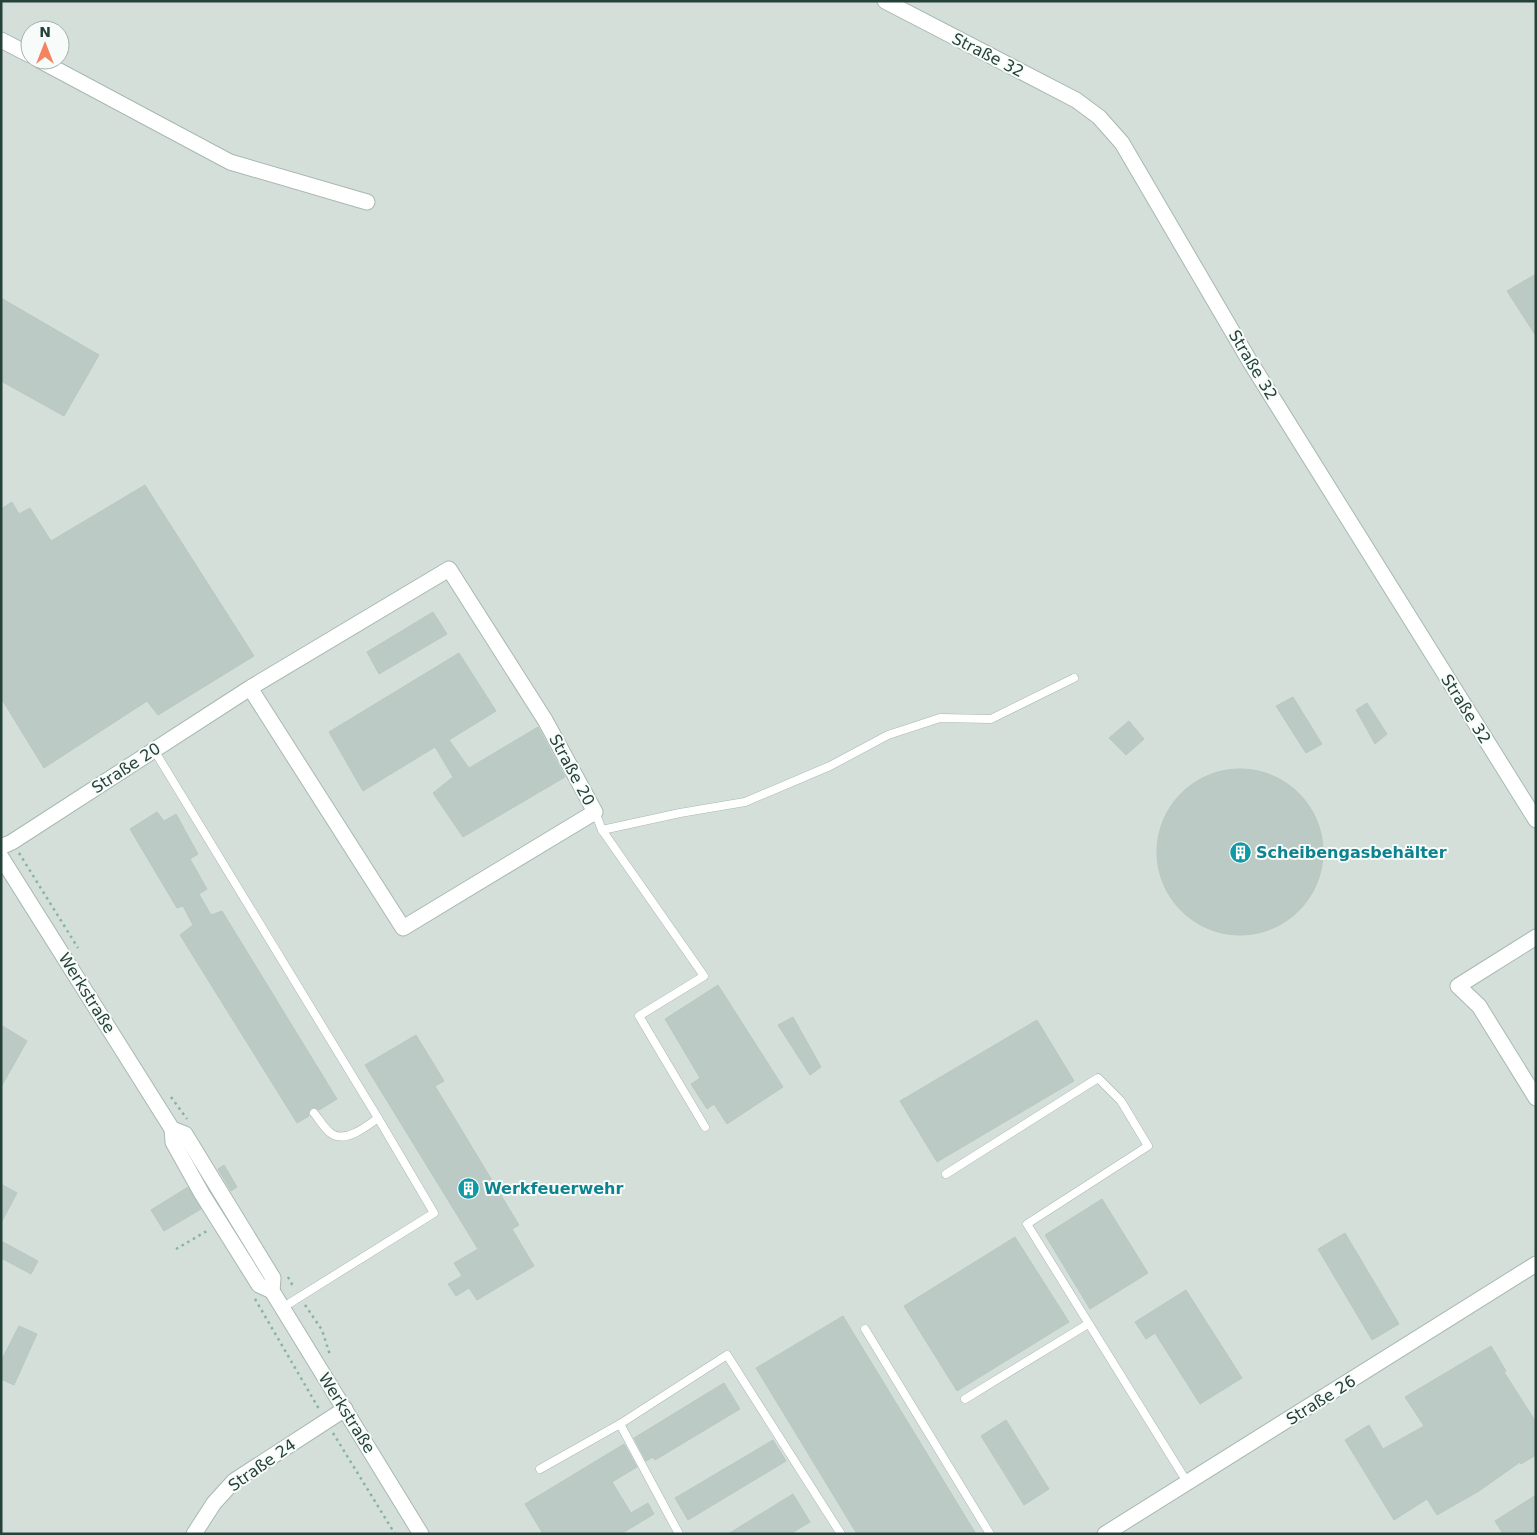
<svg xmlns="http://www.w3.org/2000/svg" width="1537" height="1535" viewBox="0 0 1537 1535" font-family="'DejaVu Sans',sans-serif">
  <style>
    .built { fill: #d4dfda; fill-rule: evenodd }
    .building { fill: #bbcac4; stroke: #b8c9c2 }
    .lines { fill: none; stroke-linecap: round; stroke-linejoin: round }
    .lane-casing { stroke: #a8b8b2; stroke-width: 9 }
    .street-casing { stroke: #a8b8b2; stroke-width: 17 }
    .path { stroke: #86b3a5; stroke-width: 2.5; stroke-dasharray: 2.5 4; stroke-linecap: butt }
    .lane { stroke: #fff; stroke-width: 8 }
    .street { stroke: #fff; stroke-width: 15 }
    .labels { text-anchor: middle; dominant-baseline: central; stroke-width: 4; stroke-linejoin: round; paint-order: stroke }
    .street-label { font-size: 16px; fill: #24423a; stroke: #f7fbf9 }
    .culture-label { font-size: 16px; font-weight: bold; fill: #0d838f; stroke: #f7fbf9; text-anchor: start }
  </style>
  <rect width="100%" height="100%" fill="#e6efeb"/>
  <path class="built" d="M1,1H1536V1534H1ZM30,30H60V60H30Z"/>
  <g class="building">
    <polygon points="1536,274 1536,336 1507,291"/>
    <polygon points="1,298 99,355 64,416 1,381"/>
    <polygon points="145,485 254,656 158,715 147,701 44,768 1,698 1,509 12,502 19,514 30,508 51,541"/>
    <polygon points="433,612 447,634 379,674 367,652"/>
    <polygon points="459,653 496,711 449,740 469,768 538,727 565,777 463,837 433,793 453,777 435,747 363,791 329,732"/>
    <polygon points="1293,697 1322,744 1306,753 1276,706"/>
    <polygon points="1367,703 1387,734 1375,744 1356,710"/>
    <polygon points="1129,721 1144,739 1126,755 1109,738"/>
    <circle cx="1240" cy="852" r="83"/>
    <polygon points="157,812 164,821 176,814 198,854 190,859 207,889 199,894 211,915 222,911 337,1099 319,1110 316,1108 311,1108 309,1111 309,1116 297,1123 180,935 193,925 183,906 177,908 130,829"/>
    <polygon points="718,985 783,1087 727,1124 714,1104 707,1109 691,1084 700,1078 665,1019"/>
    <polygon points="793,1017 821,1067 810,1075 778,1025"/>
    <polygon points="1037,1020 1074,1081 937,1162 900,1101"/>
    <polygon points="1,1025 27,1041 1,1087"/>
    <polygon points="416,1035 444,1081 435,1086 519,1225 512,1229 534,1266 477,1300 469,1288 456,1296 448,1284 462,1276 454,1263 478,1249 365,1065"/>
    <polygon points="224,1165 237,1187 231,1191 218,1169"/>
    <polygon points="1,1184 17,1193 1,1223"/>
    <polygon points="188,1187 201,1209 164,1231 151,1210"/>
    <polygon points="1102,1199 1148,1273 1090,1309 1045,1235"/>
    <polygon points="1345,1233 1399,1324 1372,1340 1318,1249"/>
    <polygon points="1015,1237 1069,1322 957,1391 904,1306"/>
    <polygon points="1,1241 38,1261 31,1274 1,1258"/>
    <polygon points="1186,1290 1242,1378 1200,1404 1155,1333 1146,1339 1135,1322"/>
    <polygon points="843,1316 976,1534 857,1534 756,1368"/>
    <polygon points="19,1326 37,1334 14,1385 1,1379 1,1361"/>
    <polygon points="1491,1346 1506,1371 1504,1372 1536,1422 1536,1455 1521,1464 1520,1462 1479,1491 1437,1515 1427,1499 1394,1520 1345,1440 1369,1425 1383,1449 1424,1426 1405,1397"/>
    <polygon points="724,1383 740,1409 655,1460 653,1457 646,1461 634,1438"/>
    <polygon points="1006,1420 1049,1489 1024,1505 981,1436"/>
    <polygon points="773,1440 786,1461 688,1520 675,1498"/>
    <polygon points="624,1444 637,1467 612,1482 631,1513 648,1503 654,1514 621,1534 543,1534 525,1504"/>
    <polygon points="793,1494 810,1522 790,1534 728,1534"/>
    <polygon points="1536,1495 1536,1534 1503,1534 1495,1521"/>
  </g>
  <g class="lines">
    <defs>
      <g id="lane">
        <polyline points="154,750 378,1118 434,1213 282,1308"/>
        <polyline points="595,812 602,830 704,976 639,1016 705,1127"/>
        <polyline points="602,830 680,813 745,802 830,766 888,735 940,718 991,719 1074,678"/>
        <path d="M314,1113C319,1119 325,1130 332,1134C346,1143 367,1126 378,1118"/>
        <polyline points="946,1174 1098,1078 1121,1101 1148,1146 1027,1224 1187,1482"/>
        <polyline points="865,1329 990,1534"/>
        <polyline points="965,1399 1088,1324"/>
        <polyline points="620,1424 679,1534"/>
        <polyline points="540,1469 620,1424 727,1355 841,1534"/>
      </g>
      <g id="street">
        <polyline points="885,1 1076,100 1099,117 1122,143 1249,360 1536,820"/>
        <polyline points="1,40 30,55"/>
        <polyline points="39,60 230,162 367,202"/>
        <polyline points="1,847 12,842 250,688 449,569 545,720 595,812 403,928 250,688"/>
        <polyline points="1,857 172,1129 173,1142 202,1194 259,1285 272,1291 421,1534"/>
        <polyline points="1536,937 1458,986 1479,1006 1536,1098"/>
        <polyline points="172,1129 185,1134 273,1278 272,1291"/>
        <polyline points="194,1534 214,1503 234,1481 345,1409"/>
        <polyline points="1105,1534 1536,1264"/>
      </g>
    </defs>
    <use href="#lane" class="lane-casing"/>
    <use href="#street" class="street-casing"/>
    <g class="path">
      <polyline points="19,853 78,948"/>
      <polyline points="171,1097 187,1119"/>
      <polyline points="176,1249 207,1231"/>
      <polyline points="288,1277 294,1288"/>
      <polyline points="255,1299 319,1409"/>
      <polyline points="305,1305 322,1330 330,1355"/>
      <polyline points="333,1433 395,1534"/>
    </g>
    <use href="#lane" class="lane"/>
    <use href="#street" class="street"/>
  </g>
  <defs>
    <symbol id="building-disc" viewBox="-11 -11 22 22"><circle r="9.5" fill="#0f9aa8" stroke="#f7fbf9"/><path d="M-4-6H4V6H1V3H-1V6H-4ZM-2.5-4.3h1.7v1.8h-1.7ZM.8-4.3h1.7v1.8H.8ZM-2.5-1h1.7V.8h-1.7ZM.8-1h1.7V.8H.8Z" fill="#fff"/></symbol>
  </defs>
  <g fill-rule="evenodd">
    <use href="#building-disc" x="1228" y="840" width="25" height="25"/>
    <use href="#building-disc" x="456" y="1176" width="25" height="25"/>
  </g>
  <g class="labels">
    <g class="street-label">
      <text transform="translate(988 55) rotate(27)">Straße 32</text>
      <text transform="translate(1253 365) rotate(59)">Straße 32</text>
      <text transform="translate(1466 709) rotate(58)">Straße 32</text>
      <text transform="translate(126 768) rotate(-33)">Straße 20</text>
      <text transform="translate(572 770) rotate(62)">Straße 20</text>
      <text transform="translate(87 993) rotate(58)">Werkstraße</text>
      <text transform="translate(1321 1400) rotate(-32)">Straße 26</text>
      <text transform="translate(347 1413) rotate(58)">Werkstraße</text>
      <text transform="translate(262 1465) rotate(-35)">Straße 24</text>
    </g>
    <g class="culture-label">
      <text x="1256" y="852">Scheibengasbehälter</text>
      <text x="484" y="1188">Werkfeuerwehr</text>
    </g>
  </g>
  <rect width="1537" height="1535" fill="none" stroke="#24423a" stroke-width="5"/>
  <g transform="translate(45 45)"><circle r="24" fill="#f7fbf9" stroke="#a3b1ad"/>
  <path d="M0-4L9 19L0 12L-9 19Z" fill="#f4845f"/>
  <text y="-8" font-size="14" font-weight="bold" text-anchor="middle" fill="#24423a">N</text>
  </g>
</svg>
